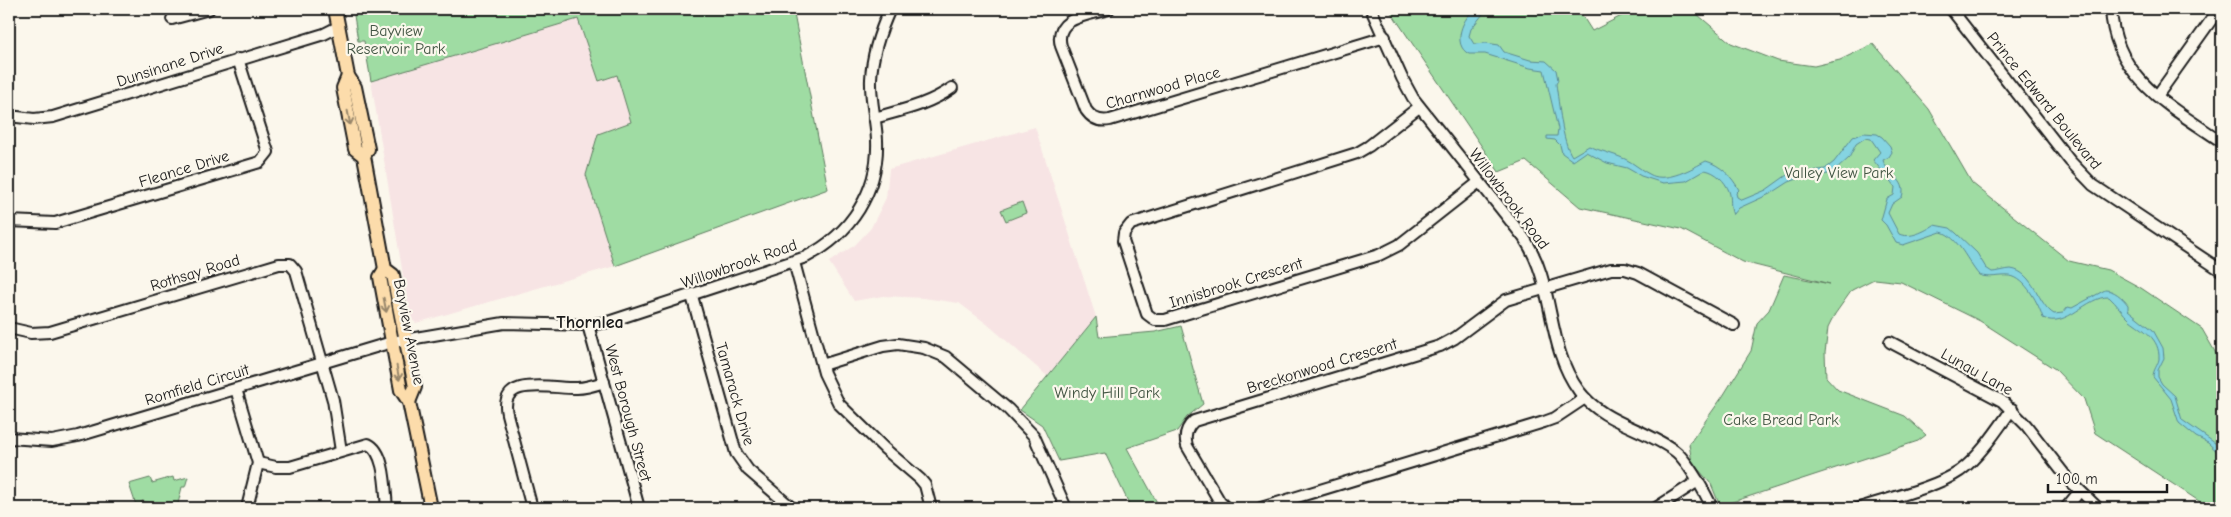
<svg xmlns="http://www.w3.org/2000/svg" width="2231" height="517" viewBox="0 0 2231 517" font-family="'Comic Neue',sans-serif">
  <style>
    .built { fill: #f7e4e4 }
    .green { fill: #9fdca3; stroke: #5e7c60 }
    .water { fill: #85d4e1; stroke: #5b8a92 }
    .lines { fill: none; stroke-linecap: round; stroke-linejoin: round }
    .minor-casing { stroke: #1c1c1c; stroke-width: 14 }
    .major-casing { stroke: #1c1c1c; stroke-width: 16 }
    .minor { stroke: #fbf7ec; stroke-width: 10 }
    .major { stroke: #fcdcab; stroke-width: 12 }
    .oneway { stroke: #97866b }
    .labels { text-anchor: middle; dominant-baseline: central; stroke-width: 4.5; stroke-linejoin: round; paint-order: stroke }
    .park-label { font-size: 16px; fill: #435644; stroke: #fbf7ec }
    .street-label { font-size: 16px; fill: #1c1c1c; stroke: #fbf7ec }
    .neighbourhood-label { font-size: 18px; font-weight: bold; fill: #1c1c1c; stroke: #fbf7ec }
  </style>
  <rect width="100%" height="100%" fill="#fbf7ec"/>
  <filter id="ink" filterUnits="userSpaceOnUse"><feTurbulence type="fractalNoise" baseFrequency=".02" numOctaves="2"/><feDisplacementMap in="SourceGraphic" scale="10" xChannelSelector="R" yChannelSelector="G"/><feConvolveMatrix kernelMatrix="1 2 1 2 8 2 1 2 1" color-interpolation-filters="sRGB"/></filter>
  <g filter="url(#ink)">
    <g class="built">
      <polygon points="793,9 828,189 615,266 416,323 410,318 371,81 578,19"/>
      <polygon points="1035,127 1096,317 1047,376 987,324 959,303 924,298 883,296 854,301 829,262 855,245 871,228 886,198 889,169"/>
    </g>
    <g class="green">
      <polygon points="353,9 793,9 828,189 615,266 586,175 598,134 631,122 617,75 599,81 578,19 371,81 364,41 358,41"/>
      <polygon points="1389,9 1578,9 1592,31 1635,9 1691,9 1731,43 1778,61 1814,66 1840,60 1873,44 1929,109 1972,183 2069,261 2108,270 2141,288 2202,329 2222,364 2222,508 2205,505 2095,433 2084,399 2055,369 1980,321 1901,282 1874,279 1852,290 1835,314 1828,328 1825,353 1826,377 1838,390 1905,416 1926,435 1918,441 1720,506 1711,484 1692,462 1689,444 1723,396 1751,351 1757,323 1769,310 1784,275 1830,284 1743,262 1681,229 1580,207 1526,161 1499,172"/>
      <polygon points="1022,202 1026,213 1006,221 1001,210"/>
      <polygon points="1096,317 1099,337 1155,332 1181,326 1203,404 1187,417 1177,431 1127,448 1160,508 1131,508 1105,453 1059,461 1042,425 1020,410"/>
      <polygon points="173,477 174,481 188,477 185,487 182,487 177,508 142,501 140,508 137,508 129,484 150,478 152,483"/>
    </g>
    <path class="water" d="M1476,9H1487L1471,29L1469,36L1474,44L1486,43L1499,45L1504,52L1530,60L1546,61L1556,70L1558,80L1556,84C1559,103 1562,142 1572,156L1589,146C1600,151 1614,154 1625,159C1634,163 1642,171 1651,175C1667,183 1693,168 1706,161C1720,165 1732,176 1739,190L1736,193L1737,197L1742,200L1766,190L1787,175L1825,169L1834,162L1853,137L1864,133L1877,134L1882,137L1890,146L1892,152L1889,157L1883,160C1886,174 1908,179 1902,197L1892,204L1888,213L1899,234C1910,239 1925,231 1934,225L1950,228L1956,233L1977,253L1986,268L1992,272C1998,272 2006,269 2011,269C2034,272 2038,305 2054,314L2063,313L2068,307L2072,308L2105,290C2114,290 2122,297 2128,305V310L2153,330L2163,348L2164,358L2158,370V377L2162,384L2175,396L2182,420L2222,448V456L2208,443L2196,437L2179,423L2171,399L2153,377C2153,370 2158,365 2159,359C2160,338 2143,330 2130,320C2122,313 2117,304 2109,297C2086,296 2067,329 2043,318C2039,305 2026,278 2010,276C1999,275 1989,279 1979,275C1968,263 1958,236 1941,232L1903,245L1896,243L1886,225L1881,220L1887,199L1894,195L1895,187L1873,160L1880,152L1871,139L1865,138L1856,144L1849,158L1837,169L1828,174L1800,178L1789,182L1772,193L1739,208L1733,215C1729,206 1732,199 1729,191C1725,181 1716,172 1705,170L1686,181L1663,183L1641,176L1627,168L1607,163L1586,152L1573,161L1562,153L1560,145L1555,140L1547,139V136H1557L1558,129L1544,70L1530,68L1485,54H1469C1451,45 1463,16 1476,9Z"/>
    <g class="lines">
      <defs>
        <g id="minor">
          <path d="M1109,9C1089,15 1053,17 1061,46L1086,110C1092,119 1100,122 1110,120L1385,37"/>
          <path d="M1371,9L1402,78L1413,98L1524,238C1556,285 1545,345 1579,391C1603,423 1644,428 1675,451C1687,460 1706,494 1712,508"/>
          <polyline points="1951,9 2070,161 2093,185 2222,271"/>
          <path d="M2111,9C2114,78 2171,107 2222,142"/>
          <polyline points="172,19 209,9"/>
          <polyline points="2157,96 2219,9"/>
          <polyline points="1419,107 1369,146 1357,153 1131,224 1124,233 1123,241 1147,314 1155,320 1165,320 1379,255 1399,245 1479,182"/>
          <polyline points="9,116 34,119 53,117 324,34 338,27"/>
          <path d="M874,118C902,110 928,105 952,88"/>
          <polyline points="9,221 55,223 260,162 268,152 238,59"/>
          <polyline points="794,262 824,373 839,404 885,449 920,479 925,485 931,508"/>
          <polyline points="692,296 736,453 748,470 792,508"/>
          <polyline points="588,325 639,508"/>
          <polyline points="9,328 31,333 50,332 279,264 290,264 296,271 333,400 341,451"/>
          <polyline points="1890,342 2002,401 2026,425 2068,479 2098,508"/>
          <polyline points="822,365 883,346 898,344 924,348 946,357 1008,409 1034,436 1066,508"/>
          <polyline points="236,389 258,463 247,508"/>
          <path d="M9,438L52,441L78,436L392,342L504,323L588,325L608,322L806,257C851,234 879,191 877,140C876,119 870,99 871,79C872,54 880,31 890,9"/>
          <path d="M258,463L276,467H290L368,444C386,452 385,491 387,508"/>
          <path d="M532,508L507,414C498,374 553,389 577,388C586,388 595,385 604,382"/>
          <path d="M1226,508L1220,502L1187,446C1184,436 1186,428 1194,421L1440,346L1455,338L1506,300L1611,269H1625L1638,273L1734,325"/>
          <polyline points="1261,508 1544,422 1555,418 1585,398"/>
          <polyline points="1656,508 1698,481"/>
          <path d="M1859,508C1887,499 1937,487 1960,471C1980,456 1997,430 2012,409"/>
          <polyline points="2066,508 2079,492"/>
        </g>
        <g id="major">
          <polyline points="335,9 348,76 355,87 368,149 364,156 385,269 393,275 415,387 409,402"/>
          <polyline points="348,76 343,88 355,149 364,156"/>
          <polyline points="385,269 380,277 401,390 409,402 431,508"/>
        </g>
      </defs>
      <use href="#minor" class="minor-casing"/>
      <use href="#major" class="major-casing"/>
      <use href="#minor" class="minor"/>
      <use href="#major" class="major"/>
    </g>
    <defs><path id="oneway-shaft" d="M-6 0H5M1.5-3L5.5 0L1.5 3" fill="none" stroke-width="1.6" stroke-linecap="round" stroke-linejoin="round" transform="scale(1.25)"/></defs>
    <g class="oneway">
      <use href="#oneway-shaft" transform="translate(349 118) rotate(79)"/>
      <use href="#oneway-shaft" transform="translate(385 305) rotate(79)"/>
      <use href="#oneway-shaft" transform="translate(398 373) rotate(79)"/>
    </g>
  </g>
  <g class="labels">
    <g class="park-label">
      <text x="396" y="31">Bayview<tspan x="396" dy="18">Reservoir Park</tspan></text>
      <text x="1839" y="173">Valley View Park</text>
      <text x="1107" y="393">Windy Hill Park</text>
      <text x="1781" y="420">Cake Bread Park</text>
    </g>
    <g class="street-label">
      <text transform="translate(170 65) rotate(-18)">Dunsinane Drive</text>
      <text transform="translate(1163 88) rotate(-16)">Charnwood Place</text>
      <text transform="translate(2044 101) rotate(51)">Prince Edward Boulevard</text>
      <text transform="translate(184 169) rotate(-17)">Fleance Drive</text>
      <text transform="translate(1509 199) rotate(53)">Willowbrook Road</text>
      <text transform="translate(739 264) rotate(-19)">Willowbrook Road</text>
      <text transform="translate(195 273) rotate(-17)">Rothsay Road</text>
      <text transform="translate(1236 283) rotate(-17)">Innisbrook Crescent</text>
      <text transform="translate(409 332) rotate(79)">Bayview Avenue</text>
      <text transform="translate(1322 366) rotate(-17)">Breckonwood Crescent</text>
      <text transform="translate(1977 372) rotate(29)">Lunau Lane</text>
      <text transform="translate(197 385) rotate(-17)">Romfield Circuit</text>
      <text transform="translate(735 394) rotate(74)">Tamarack Drive</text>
      <text transform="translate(628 413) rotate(75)">West Borough Street</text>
    </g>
    <g class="neighbourhood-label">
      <text x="590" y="322">Thornlea</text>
    </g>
  </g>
  <rect width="2231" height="517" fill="none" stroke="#fbf7ec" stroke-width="30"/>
  <rect x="15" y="15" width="2201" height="487" fill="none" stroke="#1c1c1c" stroke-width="2" filter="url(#ink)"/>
  <path d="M2048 484v8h119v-8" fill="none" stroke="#1c1c1c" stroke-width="2.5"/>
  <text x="2056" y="484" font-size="15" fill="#1c1c1c" stroke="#fbf7ec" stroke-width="4" paint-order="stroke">100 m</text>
</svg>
